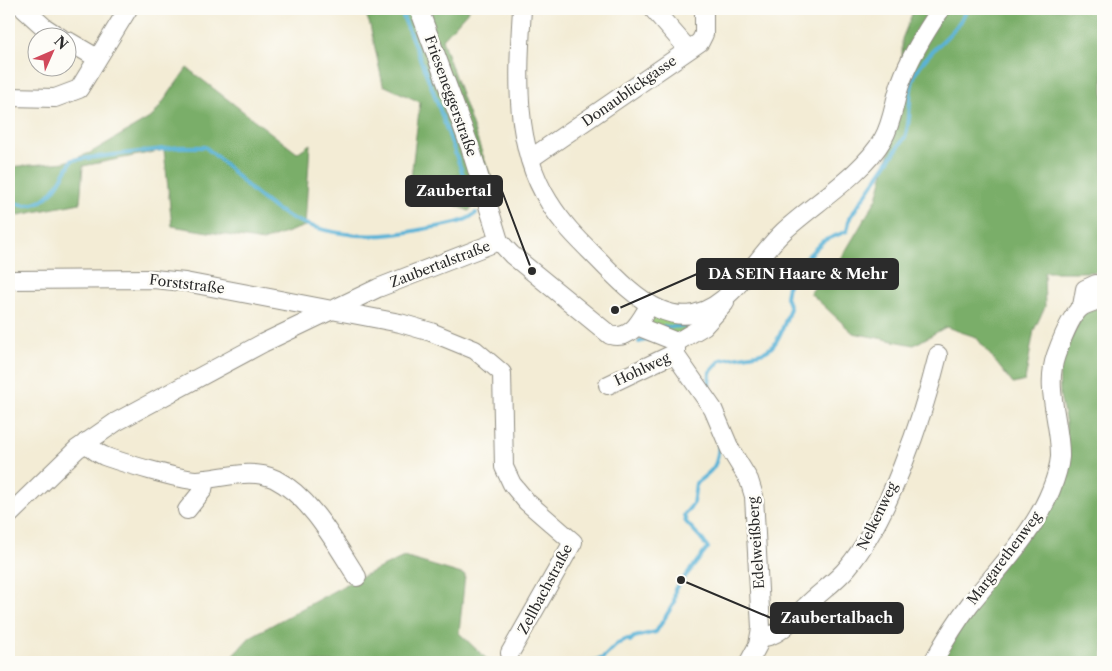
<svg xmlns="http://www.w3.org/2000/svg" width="1112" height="671" viewBox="0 0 1112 671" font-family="'Libre Caslon Text',serif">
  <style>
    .green { fill: #98ca79; stroke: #627a52 }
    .forest { fill: #7aae69; stroke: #526c4a }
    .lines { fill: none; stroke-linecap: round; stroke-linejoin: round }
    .stream { stroke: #5ab3d7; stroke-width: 4 }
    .minor-casing { stroke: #8f8c80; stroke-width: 20 }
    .minor { stroke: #fff; stroke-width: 18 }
    .labels { text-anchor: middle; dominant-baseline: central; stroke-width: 5; stroke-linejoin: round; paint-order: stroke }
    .street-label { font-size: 14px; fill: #2b2b2b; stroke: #fdfcf7 }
    .leader { fill: none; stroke: #2b2b2b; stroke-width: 2 }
    .callout-dot { fill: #2b2b2b; stroke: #fdfcf7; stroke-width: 2 }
    .callout { fill: #2b2b2b; stroke: #2b2b2b; stroke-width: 2 }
    .callout-label { font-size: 15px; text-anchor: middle; font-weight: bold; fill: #fff }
  </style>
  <rect width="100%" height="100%" fill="#fdfcf7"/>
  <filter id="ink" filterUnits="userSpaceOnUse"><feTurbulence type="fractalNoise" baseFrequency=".02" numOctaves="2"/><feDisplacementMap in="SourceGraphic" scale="10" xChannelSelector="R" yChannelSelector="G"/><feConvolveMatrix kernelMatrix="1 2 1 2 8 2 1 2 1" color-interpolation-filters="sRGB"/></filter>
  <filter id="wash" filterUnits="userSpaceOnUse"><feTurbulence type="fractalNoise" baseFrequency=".0096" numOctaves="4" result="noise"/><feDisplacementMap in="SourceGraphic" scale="20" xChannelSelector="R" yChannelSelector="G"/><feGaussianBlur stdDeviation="1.12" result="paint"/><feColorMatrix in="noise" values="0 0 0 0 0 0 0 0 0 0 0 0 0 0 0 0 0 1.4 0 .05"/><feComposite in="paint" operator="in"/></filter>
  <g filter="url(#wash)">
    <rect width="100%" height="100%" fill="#f3ecd5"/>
    <polygon class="green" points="712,314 675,335 643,328 653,315"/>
    <g class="forest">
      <polygon points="364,9 470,9 442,40 492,181 469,211 410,186 420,102 383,85 370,25"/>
      <polygon points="914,9 1103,9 1103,279 1099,272 1044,272 1045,307 1034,330 1025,381 1013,384 976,337 946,327 914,345 853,333 810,293 842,257 877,198 903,102 902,39"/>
      <polygon points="187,68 297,153 310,144 305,226 263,241 172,226 164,150 83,166 80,203 9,217 9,167 65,162 90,153 153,116"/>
      <polygon points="1103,305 1103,662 939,662 1066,467 1066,424 1060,396 1059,362 1083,314"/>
      <polygon points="404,557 465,575 459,633 490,662 227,662 250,637 354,580"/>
    </g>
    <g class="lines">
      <g class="stream">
        <polyline points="400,9 432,88 470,194"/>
        <path d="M9,201C44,216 57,186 72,160L179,147H205C225,162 241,182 261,198C305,235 364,242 419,230C437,226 463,225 476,213"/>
        <polyline points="664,327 689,326"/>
        <polyline points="639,342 651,338"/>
        <path d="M709,387L710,372L721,360C771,350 772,361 790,308L786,297L790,274L823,241L847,231L850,217L905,137C913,117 906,92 916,72C930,47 956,35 967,9"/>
        <path d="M591,662C610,660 608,645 628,639L630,641L634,637L656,632L674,603L675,589L708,548L701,538L686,522L684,515L693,504L696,483C714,470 718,466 719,443"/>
      </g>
    </g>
  </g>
  <g filter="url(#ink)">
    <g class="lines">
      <defs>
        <g id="minor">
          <polyline points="24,9 44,27 61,38"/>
          <path d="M419,9L470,147L499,241L512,255L610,335C631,341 640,321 649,306"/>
          <path d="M522,9C518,74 513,145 549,202C561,222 577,238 593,254C632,294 678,346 732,291C751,272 765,249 784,231C813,204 863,174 883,139C893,122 894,101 901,82C910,57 926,31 941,9"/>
          <polyline points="653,9 688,49"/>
          <polyline points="68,41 97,58"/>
          <polyline points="9,97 55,98 79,89 128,9"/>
          <polyline points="530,159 700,42 704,34 704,9"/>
          <polyline points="9,280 153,279 185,282 400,323 431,332 475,350 502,373 504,467 512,484 527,502 573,542 510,653"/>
          <polyline points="637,326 677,342 704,326 725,303"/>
          <polyline points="676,342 676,356 713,409 730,449 749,480 754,496 761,628 758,645 749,662"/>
          <polyline points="608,385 675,353"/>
          <path d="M86,442C91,448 97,453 104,456C120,462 181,480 196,480C222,479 250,467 275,479C312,498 335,543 357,577"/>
          <polyline points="187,510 203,490 205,479"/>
          <polyline points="9,515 77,449 116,422 263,343 378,288 499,241"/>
          <path d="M761,637C779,638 794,617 806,606C820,592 836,582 848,567C888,519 923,417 938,355"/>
          <path d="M933,662C944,642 956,622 970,604C998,569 1034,533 1051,490C1055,480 1059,468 1060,457C1061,424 1044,389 1056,355C1060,344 1072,312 1083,306C1090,302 1097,303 1102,295L1096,284L1085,289L1082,306"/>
        </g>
      </defs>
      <use href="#minor" class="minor-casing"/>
      <use href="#minor" class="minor"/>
    </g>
  </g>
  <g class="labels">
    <g class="street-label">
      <text transform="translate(629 91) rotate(-35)">Donaublickgasse</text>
      <text transform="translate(451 96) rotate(70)">Frieseneggerstraße</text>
      <text transform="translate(440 264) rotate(-21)">Zaubertalstraße</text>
      <text transform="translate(187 284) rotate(7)">Forststraße</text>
      <text transform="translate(642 369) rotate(-25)">Hohlweg</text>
      <text transform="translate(877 516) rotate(-64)">Nelkenweg</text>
      <text transform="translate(756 543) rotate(-94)">Edelweißberg</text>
      <text transform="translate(1004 558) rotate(-53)">Margarethenweg</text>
      <text transform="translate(545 589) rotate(-62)">Zellbachstraße</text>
    </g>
  </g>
  <path class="leader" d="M532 271L502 191M615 310L697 274M681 580L771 618"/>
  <g class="callout-dot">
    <circle cx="532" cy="271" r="5"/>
    <circle cx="615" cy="310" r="5"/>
    <circle cx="681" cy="580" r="5"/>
  </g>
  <g class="callout">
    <rect x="406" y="176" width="96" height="30" rx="5"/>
    <rect x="697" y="259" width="201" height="30" rx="5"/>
    <rect x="771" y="603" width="132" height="30" rx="5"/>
  </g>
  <g class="callout-label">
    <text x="454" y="196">Zaubertal</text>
    <text x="798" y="279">DA SEIN Haare &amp; Mehr</text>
    <text x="837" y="623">Zaubertalbach</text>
  </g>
  <rect width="1112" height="671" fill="none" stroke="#fdfcf7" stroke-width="30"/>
  <g transform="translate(52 52) rotate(45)"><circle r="24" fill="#fdfcf7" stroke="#a9a8a5"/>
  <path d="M0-4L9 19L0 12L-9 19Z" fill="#d1495b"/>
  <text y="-8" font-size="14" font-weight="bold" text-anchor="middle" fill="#2b2b2b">N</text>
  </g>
</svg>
